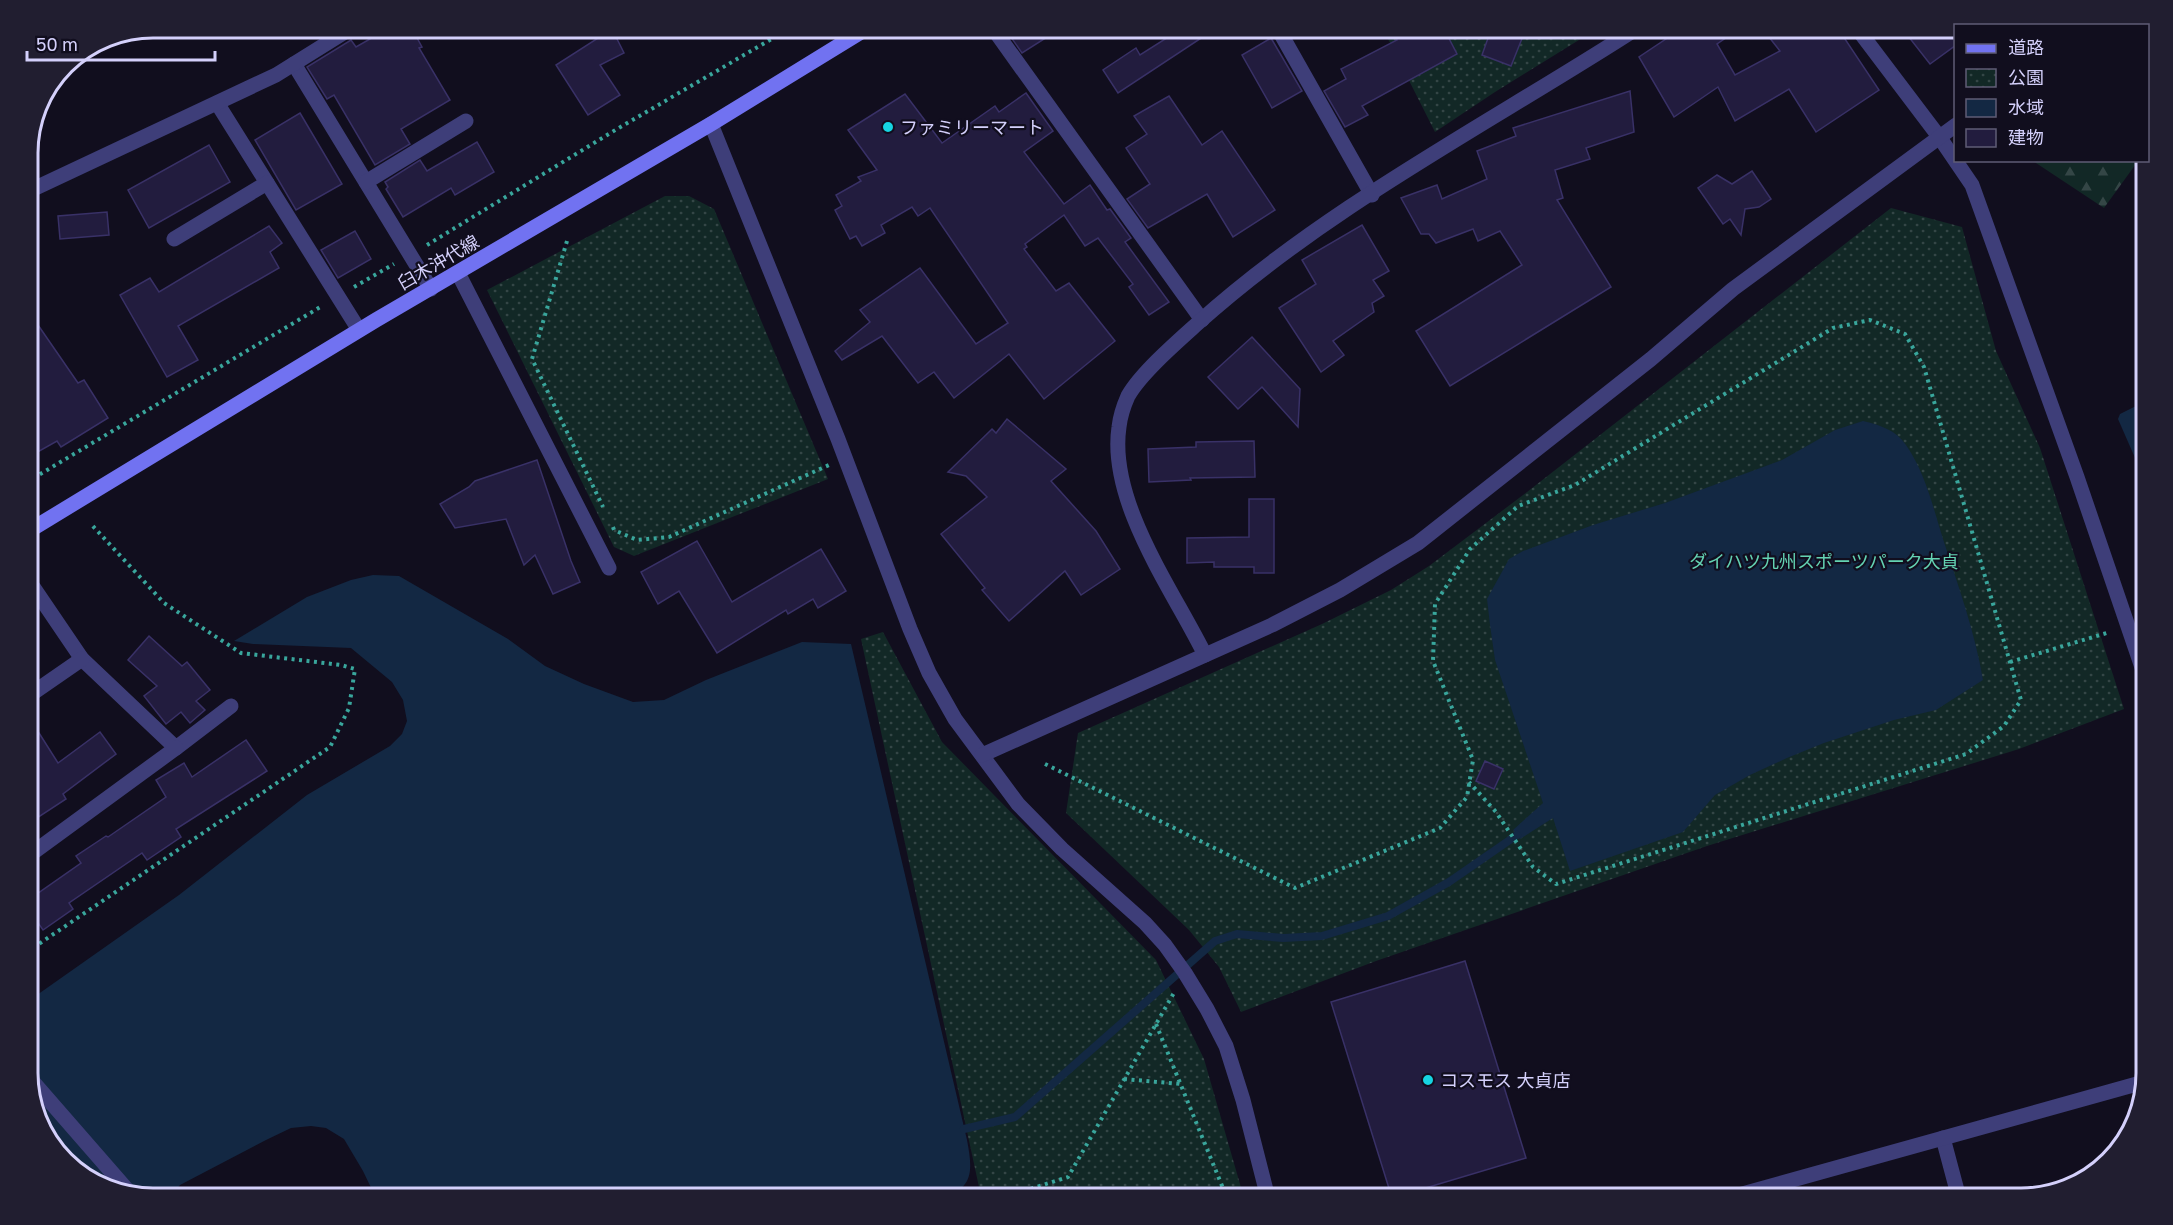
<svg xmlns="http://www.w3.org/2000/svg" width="2173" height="1225" viewBox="0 0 2173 1225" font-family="'Golos Text','Noto Sans JP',sans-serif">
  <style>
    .forest { fill: url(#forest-firs) }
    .park { fill: url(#park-dots) }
    .water { fill: #132843 }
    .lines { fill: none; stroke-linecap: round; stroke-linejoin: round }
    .stream { stroke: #132843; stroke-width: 8 }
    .building { fill: #221c3e; stroke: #393167; stroke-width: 1.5 }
    .path { stroke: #39a69c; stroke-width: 4; stroke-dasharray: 3 4.5; stroke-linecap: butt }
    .minor { stroke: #3e3e79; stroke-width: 15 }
    .tertiary { stroke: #3e3e79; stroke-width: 15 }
    .secondary { stroke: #7172f1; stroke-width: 15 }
    .poi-dot { fill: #16d4e1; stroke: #110e1e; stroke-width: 2 }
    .labels { text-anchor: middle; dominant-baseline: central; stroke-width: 4.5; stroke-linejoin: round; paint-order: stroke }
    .poi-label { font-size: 18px; fill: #d4d0fb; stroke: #110e1e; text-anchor: start }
    .street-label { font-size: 18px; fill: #d4d0fb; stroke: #110e1e }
    .park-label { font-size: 18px; fill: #64d3b3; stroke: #110e1e }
    .rim { fill: none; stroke: #d4d0fb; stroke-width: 3 }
  </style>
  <defs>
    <pattern id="forest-firs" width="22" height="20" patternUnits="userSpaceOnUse" patternTransform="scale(1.5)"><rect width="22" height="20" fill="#122826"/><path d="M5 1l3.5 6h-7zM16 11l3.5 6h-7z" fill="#344646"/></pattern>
    <pattern id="park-dots" width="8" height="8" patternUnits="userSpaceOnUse" patternTransform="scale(1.5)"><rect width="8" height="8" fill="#122826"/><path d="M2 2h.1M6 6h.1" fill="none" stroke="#344646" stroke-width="1.8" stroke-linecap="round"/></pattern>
  </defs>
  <rect width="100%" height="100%" fill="#110e1e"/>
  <polygon class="forest" points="2033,161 2138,161 2104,208"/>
  <g class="park">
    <polygon points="1382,27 1600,27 1495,92 1435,132"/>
    <polygon points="665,196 689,196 714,209 828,479 634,556 614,547 487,290"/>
    <polygon points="1891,208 1962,227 1996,351 2040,448 2124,709 2019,749 1707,846 1376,961 1241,1012 1219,967 1189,930 1066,813 1078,733 1322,624 1391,590 1429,566 1527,492"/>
    <polygon points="883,632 942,742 1156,960 1204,1059 1244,1198 946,1198 979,1187 861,639"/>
  </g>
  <g class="water">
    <polygon points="2146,177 2146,238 2136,224 2139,190"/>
    <polygon points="2146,392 2146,483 2118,419 2120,414 2140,404"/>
    <path d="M1863,421C1880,425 1896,430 1906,445C1925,472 1933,507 1943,539C1958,585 1975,632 1983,680L1936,710L1894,720L1824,743L1787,758L1750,775L1715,795L1683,832L1570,871L1553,818L1520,839L1513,830L1543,803L1495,660L1490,625L1487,599L1509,559L1523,551L1593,525L1665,503L1782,460L1835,430Z"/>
    <path d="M373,575L399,576L508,639L545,666L584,684L633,702L664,700L706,680L802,642L851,644L967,1140C973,1171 974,1190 939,1198H376L363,1171L344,1139L326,1128L311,1126L291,1128L266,1140L180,1185L169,1198H153L90,1181L48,1142L27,1080V1002L179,895L307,795L390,746L402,734L407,721L403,700L392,682L351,648L253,644L234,641L307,597L351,580Z"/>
  </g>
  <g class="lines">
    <polyline class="stream" points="964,1129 1015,1117 1215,941 1237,934 1283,938 1322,936 1388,916 1449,882 1517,835"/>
  </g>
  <g class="building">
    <polygon points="391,27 411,27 422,47 419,48 450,100 401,129 410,144 375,165 334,95 327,99 307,67 351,40 356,47"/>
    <polygon points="1004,27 1063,27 1022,53"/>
    <polygon points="1184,27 1218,27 1118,93 1103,70 1136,48 1140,55"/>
    <polygon points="1390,27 1443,27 1457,54 1362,106 1368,115 1345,127 1324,91 1346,79 1341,69 1397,40"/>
    <polygon points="1492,27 1499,27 1523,36 1511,66 1482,55"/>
    <polygon points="1684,27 1742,27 1717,44 1735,75 1780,51 1761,27 1837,27 1879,90 1816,132 1789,89 1735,121 1718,87 1674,117 1639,57"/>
    <polygon points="1901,27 1956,27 1956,45 1930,64"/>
    <polygon points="612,29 624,53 600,65 620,95 588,115 556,65"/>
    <polygon points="1271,38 1302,91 1272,108 1242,55"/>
    <polygon points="1630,91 1634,132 1586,148 1590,159 1555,170 1563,198 1557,200 1611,287 1450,386 1416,331 1522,265 1500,231 1478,241 1473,229 1436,243 1429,234 1421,234 1401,198 1437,185 1442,199 1487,179 1477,151 1516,136 1513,128"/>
    <polygon points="1026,93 1053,131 1024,152 1064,204 1090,185 1107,210 1110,209 1131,238 1125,242 1169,302 1149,315 1129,287 1133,284 1098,238 1085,246 1064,215 1025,244 1027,247 1024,249 1056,291 1069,283 1115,341 1044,399 1009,354 954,398 934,372 918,383 882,336 842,360 835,351 870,322 860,310 920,268 976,344 1008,323 930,208 918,216 912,207 881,225 885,233 862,246 856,236 850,239 835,210 842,206 836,195 861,181 858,177 877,170 848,130 905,94 942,143 995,106 999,112"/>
    <polygon points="1169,96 1202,145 1222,131 1275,210 1233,237 1207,194 1148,228 1127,199 1150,184 1126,148 1147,134 1134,116"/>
    <polygon points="300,113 342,184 296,210 255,140"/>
    <polygon points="477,142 494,172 455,195 451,188 403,217 386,189 388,187 385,182 420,160 427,171"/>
    <polygon points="209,145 230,182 149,228 128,190"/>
    <polygon points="1752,171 1771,199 1759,207 1745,209 1741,235 1730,219 1723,224 1698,188 1717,175 1732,184"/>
    <polygon points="107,212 109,235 60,239 58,216"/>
    <polygon points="1362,225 1389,271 1373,280 1384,296 1372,303 1374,312 1333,341 1344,355 1321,372 1279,308 1316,284 1302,260"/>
    <polygon points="269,226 282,243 270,252 279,268 178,326 198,360 167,377 120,295 150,278 159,292"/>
    <polygon points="355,231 371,259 338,278 321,250"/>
    <polygon points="27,309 78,383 84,380 108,418 61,447 57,441 27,458"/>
    <polygon points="1252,337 1300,389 1298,427 1262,387 1238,409 1208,377"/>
    <polygon points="1007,419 1066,469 1051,481 1096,531 1120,569 1081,595 1065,571 1009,621 982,590 985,588 941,534 987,497 966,476 948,472 992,429 996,433"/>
    <polygon points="1254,441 1255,477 1190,478 1191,480 1149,482 1148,449 1196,447 1196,442"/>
    <polygon points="537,460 571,561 580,582 553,594 535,555 524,565 506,519 455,528 440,504 469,487 475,481"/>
    <polygon points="1249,499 1274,499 1274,573 1254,573 1254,567 1214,567 1214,562 1187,563 1187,538 1249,537"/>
    <polygon points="697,541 732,602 821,549 846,591 818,608 813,599 788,614 786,610 717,653 679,591 658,604 641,572"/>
    <polygon points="149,636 182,666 187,662 210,690 196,701 205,710 190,723 181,712 166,724 144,696 157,686 128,660"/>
    <polygon points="27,714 58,763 100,732 116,754 63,794 66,799 34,820 27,808"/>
    <polygon points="246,740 267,771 176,829 181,837 147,860 142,853 69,903 73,909 43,930 27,907 27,901 81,863 76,856 106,836 108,837 166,797 156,780 184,763 192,777"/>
    <polygon points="1485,761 1503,769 1494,789 1476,781"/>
    <polygon points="1465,961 1526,1158 1392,1198 1331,1002"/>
  </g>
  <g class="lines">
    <g class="path">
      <polyline points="567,241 532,359 603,507"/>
      <polyline points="427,245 612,132 792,27"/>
      <polyline points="354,287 394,264"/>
      <polyline points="27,482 322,306"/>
      <polyline points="613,527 614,530 637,540 669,537 829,465"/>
      <polyline points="2010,662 2110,632"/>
      <polyline points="1045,764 1295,888 1440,828 1467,797 1473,760 1433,661 1435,604 1470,549 1518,506 1575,485 1833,328 1870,320 1905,334 1924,367 2021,700 2004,726 1966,754 1556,884 1533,867 1496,812 1469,782"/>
      <polyline points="27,952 330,747 349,708 355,669 341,665 241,653 164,603 91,524"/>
      <polyline points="1156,1024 1227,1198"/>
      <polyline points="1124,1079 1181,1084"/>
      <polyline points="1002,1198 1068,1177 1175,991"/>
    </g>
    <g class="minor">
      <polyline points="992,27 1202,320"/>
      <polyline points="1277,27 1372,195"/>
      <polyline points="1856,27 1940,138 1972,185 2077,477 2146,679"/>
      <polyline points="294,64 431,289"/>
      <polyline points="217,103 359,330"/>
      <polyline points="366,182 466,121"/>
      <polyline points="27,192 276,75 353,27"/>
      <polyline points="174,239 267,183"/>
      <polyline points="458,273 609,568"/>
      <polyline points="27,578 82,659 176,748 231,706"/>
      <polyline points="27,697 82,659"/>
      <polyline points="27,857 176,748"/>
      <polyline points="1943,1138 1959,1198"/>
      <polyline points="1728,1198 2144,1082"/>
    </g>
    <g class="tertiary">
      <polyline points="711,124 838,439 910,629 929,673 955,719 1018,804 1062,849 1145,923 1165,945 1185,973 1207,1009 1226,1046 1243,1100 1268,1198"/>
      <path d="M1205,655C1173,590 1108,502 1119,427C1120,418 1124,405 1128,396C1141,373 1178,341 1198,323C1328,206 1492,122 1639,27"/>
      <polyline points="982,755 1272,625 1340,590 1418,543 1651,359 1733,289 1956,125"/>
      <polyline points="27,1075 129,1192"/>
    </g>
    <polyline class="secondary" points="27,532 376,320 711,124 869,27"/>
  </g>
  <g class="poi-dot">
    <circle cx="888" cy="127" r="6"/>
    <circle cx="1428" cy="1080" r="6"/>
  </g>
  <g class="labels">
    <g class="poi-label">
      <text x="900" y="127">ファミリーマート</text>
      <text x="1440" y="1080">コスモス 大貞店</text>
    </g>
    <g class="street-label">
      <text transform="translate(438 262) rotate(-30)">臼木沖代線</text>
    </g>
    <g class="park-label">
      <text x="1824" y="561">ダイハツ九州スポーツパーク大貞</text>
    </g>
  </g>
  <path d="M0 0H2173V1225H0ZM153 38H2021A115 115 0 0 1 2136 153V1073A115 115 0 0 1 2021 1188H153A115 115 0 0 1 38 1073V153A115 115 0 0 1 153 38Z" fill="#211e30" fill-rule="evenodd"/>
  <path class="rim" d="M153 38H2021A115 115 0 0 1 2136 153V1073A115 115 0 0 1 2021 1188H153A115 115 0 0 1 38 1073V153A115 115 0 0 1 153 38Z"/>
  <rect x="1954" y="24" width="195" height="138" fill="#110e1e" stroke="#5f5c76" stroke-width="1.5"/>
  <rect x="1966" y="44" width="30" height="9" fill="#7172f1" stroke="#5f5c76" stroke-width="1.5"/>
  <text x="2008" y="54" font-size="18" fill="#d4d0fb">道路</text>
  <rect x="1966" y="69" width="30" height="18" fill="url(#park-dots)" stroke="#5f5c76" stroke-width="1.5"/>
  <text x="2008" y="84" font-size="18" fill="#d4d0fb">公園</text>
  <rect x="1966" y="99" width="30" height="18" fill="#132843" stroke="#5f5c76" stroke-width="1.5"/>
  <text x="2008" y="114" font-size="18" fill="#d4d0fb">水域</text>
  <rect x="1966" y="129" width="30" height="18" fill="#221c3e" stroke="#5f5c76" stroke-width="1.5"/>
  <text x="2008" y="144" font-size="18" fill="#d4d0fb">建物</text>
  <path d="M27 51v9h188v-9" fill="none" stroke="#d4d0fb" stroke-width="3"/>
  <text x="36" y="51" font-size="18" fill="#d4d0fb" stroke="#110e1e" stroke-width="4.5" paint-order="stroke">50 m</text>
</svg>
